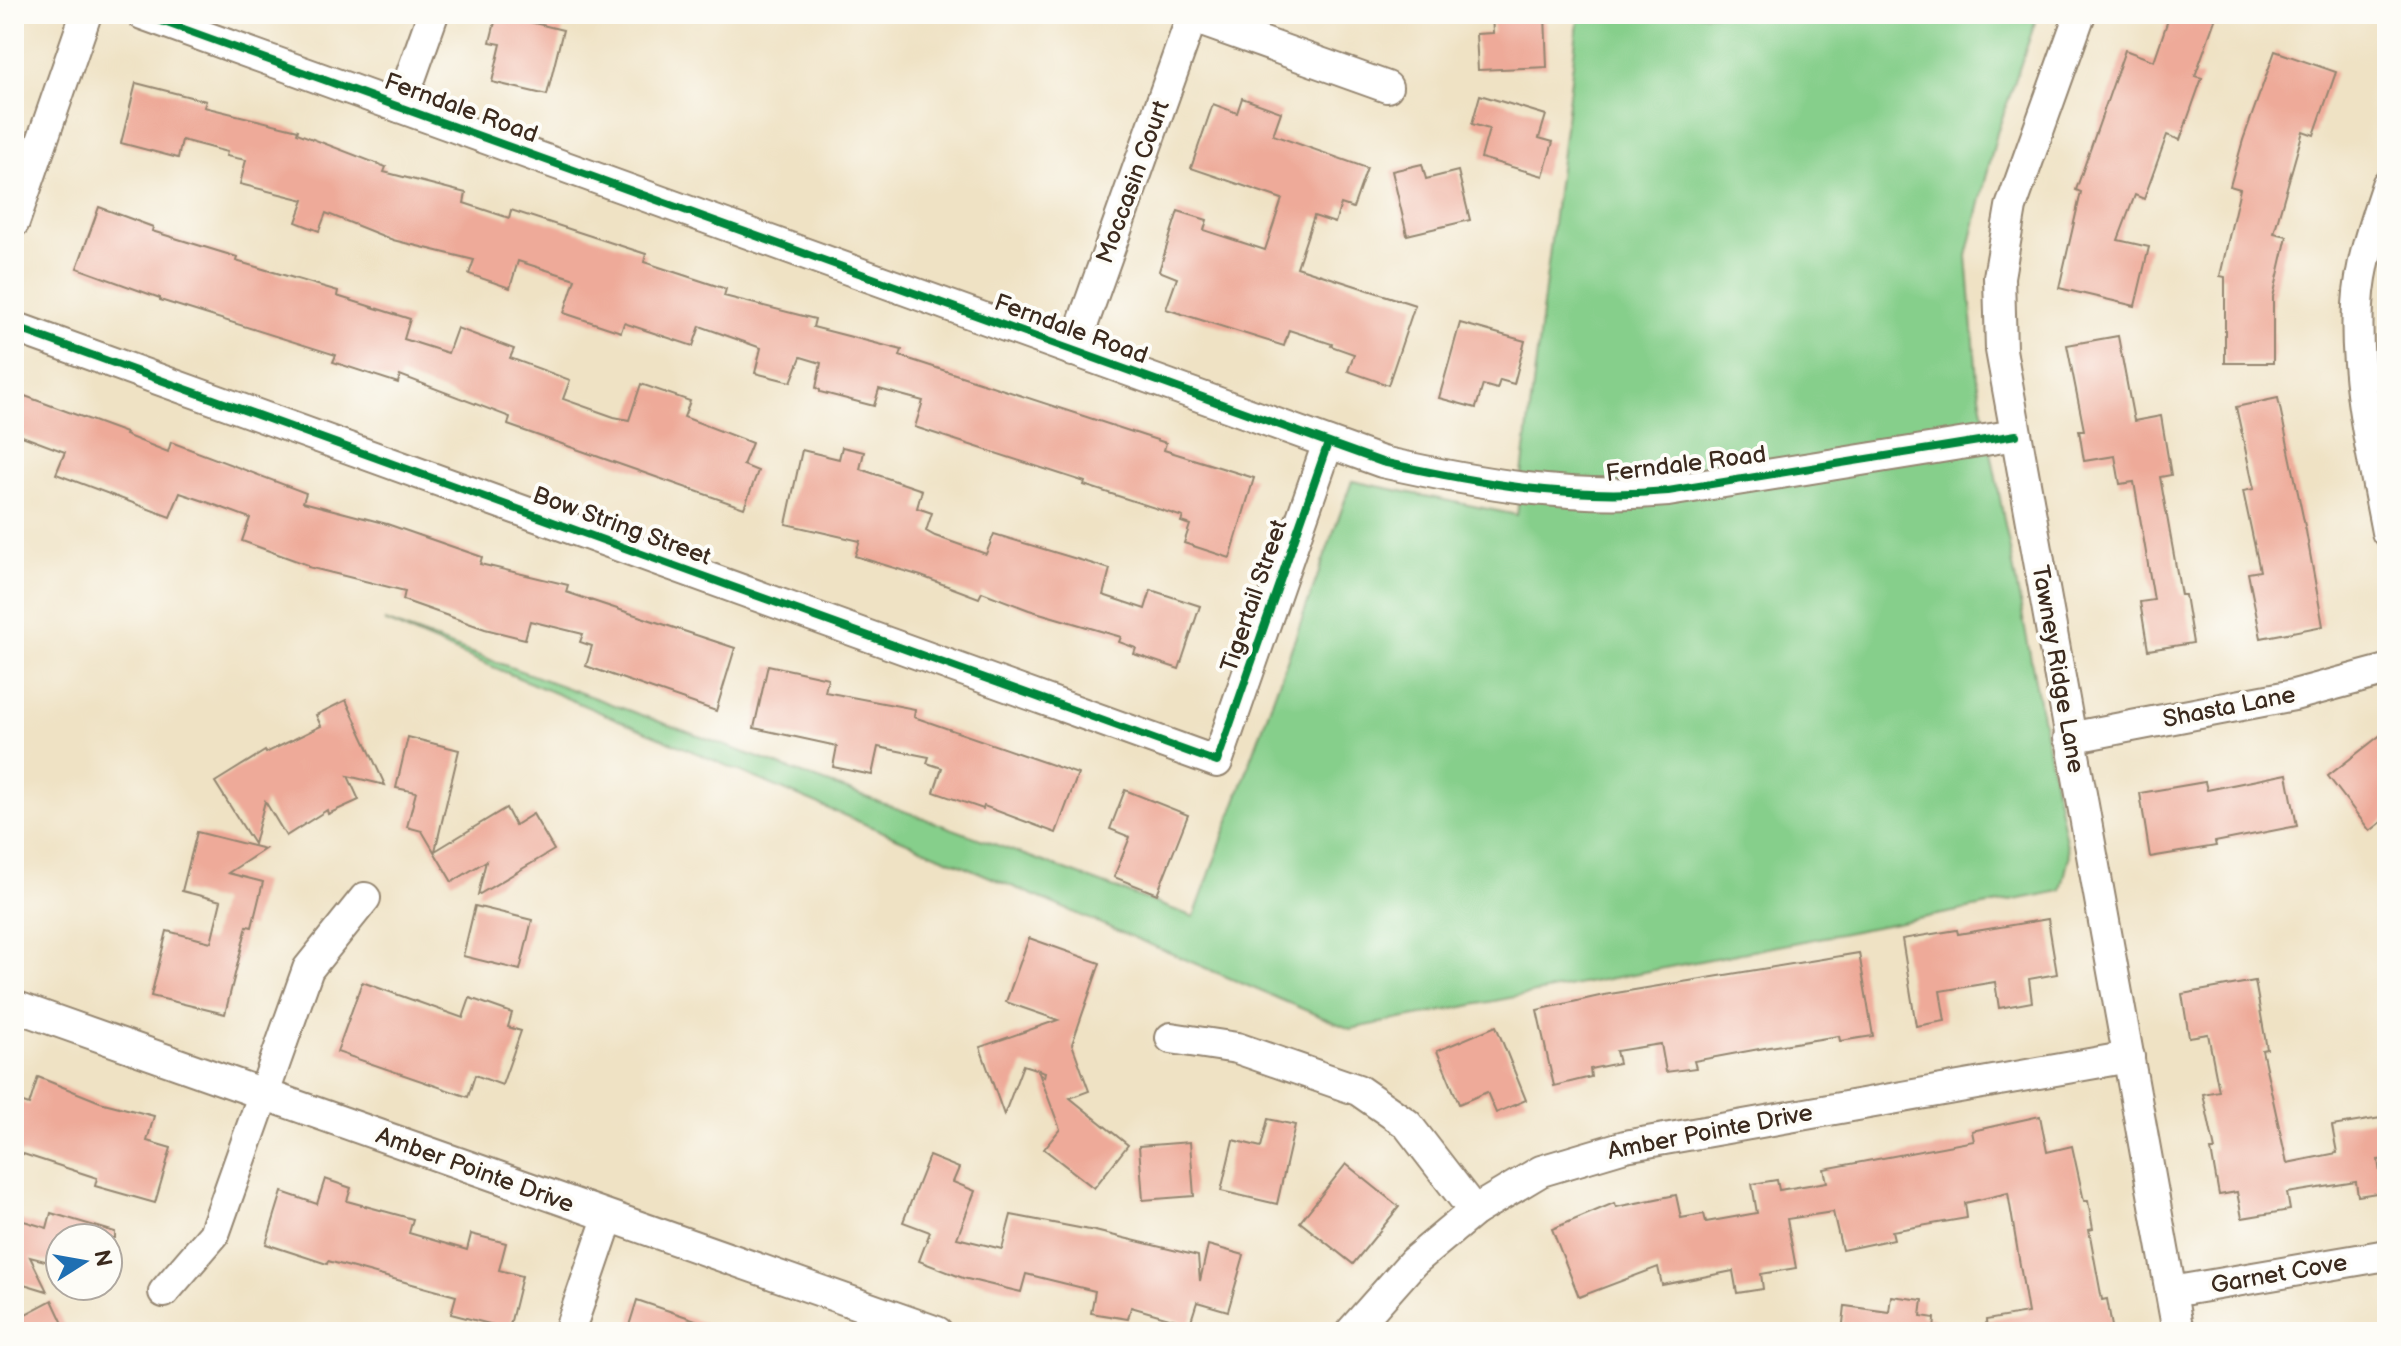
<svg xmlns="http://www.w3.org/2000/svg" width="2401" height="1346" viewBox="0 0 2401 1346" font-family="'Balsamiq Sans',sans-serif">
  <style>
    .green { fill: #86cf8b; stroke: #607c54; stroke-width: 2 }
    .building { fill: #ea9 }
    .lines { fill: none; stroke-linecap: round; stroke-linejoin: round }
    .minor-casing { stroke: #958671; stroke-width: 34 }
    .minor { stroke: #fff; stroke-width: 30 }
    .cycleway-casing { stroke: #fdfcf7; stroke-width: 13 }
    .cycleway { stroke: #00873e; stroke-width: 8 }
    .labels { text-anchor: middle; dominant-baseline: central; stroke-width: 8; stroke-linejoin: round; paint-order: stroke }
    .street-label { font-size: 24px; fill: #3b2a1e; stroke: #fdfcf7 }
  </style>
  <rect width="100%" height="100%" fill="#fdfcf7"/>
  <filter id="ink" filterUnits="userSpaceOnUse"><feTurbulence type="fractalNoise" baseFrequency=".0125" numOctaves="2"/><feDisplacementMap in="SourceGraphic" scale="16" xChannelSelector="R" yChannelSelector="G"/><feConvolveMatrix kernelMatrix="1 2 1 2 8 2 1 2 1" color-interpolation-filters="sRGB"/></filter>
  <filter id="wash" filterUnits="userSpaceOnUse"><feTurbulence type="fractalNoise" baseFrequency=".006" numOctaves="4" result="noise"/><feDisplacementMap in="SourceGraphic" scale="32" xChannelSelector="R" yChannelSelector="G"/><feGaussianBlur stdDeviation="1.8" result="paint"/><feColorMatrix in="noise" values="0 0 0 0 0 0 0 0 0 0 0 0 0 0 0 0 0 1.4 0 .05"/><feComposite in="paint" operator="in"/></filter>
  <g filter="url(#wash)">
    <rect width="100%" height="100%" fill="#efe2c4"/>
    <polygon class="green" points="1579,14 2038,14 1997,133 1967,256 1977,379 2069,857 2061,891 1350,1029 384,621 1194,917 1352,481 1517,515"/>
    <g id="blocks">
      <g class="building">
        <polygon points="497,14 563,30 547,95 492,82 501,44 490,42"/>
        <polygon points="1492,14 1545,14 1547,67 1478,70 1476,34 1493,33"/>
        <polygon points="2170,14 2217,14 2195,76 2202,78 2180,140 2167,135 2144,199 2135,195 2118,240 2149,247 2135,306 2059,288 2081,192 2076,190 2125,50 2154,61"/>
        <polygon points="2275,51 2336,72 2314,135 2303,131 2274,233 2287,236 2273,297 2273,363 2225,363 2225,277 2220,276 2240,189 2230,186 2243,140"/>
        <polygon points="136,83 206,101 204,107 298,130 297,133 386,167 384,172 466,193 464,203 509,218 511,210 646,254 644,262 726,289 724,296 815,319 813,327 902,350 900,356 1166,443 1164,450 1254,478 1230,558 1184,543 1190,525 1181,522 1183,517 1084,485 1085,482 915,427 923,401 879,389 874,406 820,392 820,390 816,388 821,363 801,357 791,382 755,373 761,348 700,326 693,346 624,323 621,332 564,313 575,279 518,261 510,288 469,274 474,260 393,240 326,213 319,231 296,222 304,200 240,184 246,160 226,156 227,152 182,140 178,158 121,143"/>
        <polygon points="1480,95 1546,115 1539,138 1553,142 1543,176 1481,158 1489,129 1472,124"/>
        <polygon points="1242,98 1281,112 1273,135 1367,168 1353,208 1341,204 1335,223 1314,216 1297,267 1415,305 1388,385 1348,371 1354,354 1331,346 1332,344 1289,330 1284,346 1166,309 1177,278 1159,271 1178,211 1207,220 1204,230 1265,250 1282,199 1191,168 1213,104 1237,113"/>
        <polygon points="1422,164 1426,179 1458,171 1470,220 1407,235 1392,171"/>
        <polygon points="99,207 153,227 152,231 237,257 236,261 338,291 337,296 410,319 404,339 448,353 457,328 514,349 510,358 570,380 563,399 614,417 629,420 641,384 690,401 684,417 752,443 743,465 758,471 744,508 508,425 510,417 400,375 398,383 333,362 336,355 160,300 160,298 77,268"/>
        <polygon points="1460,323 1525,341 1514,384 1500,380 1497,389 1483,385 1476,408 1439,398"/>
        <polygon points="2118,336 2134,421 2161,416 2171,475 2160,477 2181,595 2185,595 2193,643 2148,650 2140,602 2154,600 2134,482 2120,484 2115,456 2084,461 2079,430 2084,430 2067,345"/>
        <polygon points="14,392 126,433 125,435 168,452 171,442 306,493 303,502 387,524 482,557 480,564 568,585 566,592 735,648 716,711 586,666 592,646 580,642 583,634 530,621 525,639 485,629 403,600 405,591 308,567 308,565 242,541 250,518 204,501 180,493 170,517 56,474 65,452 14,433"/>
        <polygon points="2278,398 2306,531 2323,626 2261,638 2248,573 2260,571 2243,491 2254,489 2236,407"/>
        <polygon points="842,447 864,452 860,469 922,490 917,508 932,513 926,531 935,536 986,554 994,534 1110,569 1103,595 1145,609 1151,590 1200,606 1179,669 1134,654 1136,648 1119,642 1121,637 1029,610 982,592 979,598 921,576 855,556 860,541 786,524 802,450 839,459"/>
        <polygon points="768,665 828,678 825,692 915,709 914,717 1078,774 1056,833 984,806 983,809 934,792 942,768 927,763 929,757 878,747 872,775 833,767 837,746 754,728"/>
        <polygon points="346,700 385,785 348,776 359,800 328,814 327,810 286,836 265,801 254,844 215,782 265,751 266,753 321,726 316,715"/>
        <polygon points="2387,730 2387,818 2370,831 2328,776"/>
        <polygon points="408,737 459,750 435,851 506,808 515,825 533,814 554,850 478,895 486,861 452,882 422,831 407,827 416,792 396,788"/>
        <polygon points="2287,774 2297,826 2215,842 2216,846 2150,857 2140,793 2205,782 2207,790"/>
        <polygon points="1125,790 1188,815 1157,894 1114,877 1130,837 1110,829"/>
        <polygon points="197,832 265,849 228,873 263,882 252,927 247,926 225,1014 151,996 167,931 211,942 221,901 182,891"/>
        <polygon points="475,906 532,920 520,970 463,956"/>
        <polygon points="2048,919 2057,974 2029,979 2032,1002 1999,1008 1995,982 1940,991 1945,1021 1916,1026 1902,939 1957,930 1958,934"/>
        <polygon points="1029,938 1100,963 1072,1044 1089,1091 1070,1098 1128,1145 1094,1188 1044,1149 1060,1129 1039,1073 1044,1077 1045,1072 1023,1065 1004,1115 980,1047 1058,1020 1006,1002"/>
        <polygon points="1859,953 1873,1036 1840,1041 1839,1036 1770,1047 1694,1061 1696,1068 1666,1072 1661,1044 1616,1051 1619,1063 1590,1069 1591,1077 1554,1086 1537,1010 1604,995"/>
        <polygon points="2255,981 2267,1049 2262,1050 2287,1163 2337,1153 2332,1126 2387,1117 2387,1159 2378,1160 2383,1192 2358,1196 2356,1182 2287,1193 2290,1210 2242,1218 2237,1192 2219,1195 2211,1150 2215,1150 2203,1094 2219,1091 2208,1034 2189,1037 2182,994"/>
        <polygon points="362,982 463,1018 470,998 512,1013 508,1027 521,1031 502,1085 475,1075 468,1097 337,1052"/>
        <polygon points="1496,1026 1526,1100 1496,1113 1487,1092 1459,1104 1437,1051"/>
        <polygon points="38,1077 100,1102 154,1116 147,1141 171,1148 155,1203 95,1186 97,1178 14,1151 14,1100 29,1105"/>
        <polygon points="2040,1116 2047,1152 2072,1146 2084,1201 2088,1201 2093,1229 2089,1230 2102,1300 2107,1299 2113,1332 1987,1332 1986,1320 2028,1313 2008,1193 1965,1203 1967,1218 1892,1231 1894,1239 1842,1250 1833,1212 1787,1219 1796,1268 1761,1274 1763,1289 1737,1293 1733,1271 1662,1285 1658,1267 1579,1297 1552,1229 1614,1203 1616,1207 1676,1195 1681,1218 1704,1214 1706,1222 1757,1213 1752,1184 1777,1180 1779,1190 1827,1182 1824,1169 1974,1141 1972,1131"/>
        <polygon points="1268,1119 1295,1125 1277,1204 1221,1191 1233,1140 1261,1147"/>
        <polygon points="1190,1142 1194,1196 1143,1200 1139,1146"/>
        <polygon points="929,1156 959,1168 953,1182 975,1191 957,1238 1002,1249 1011,1215 1095,1231 1198,1256 1200,1281 1208,1245 1244,1255 1228,1311 1197,1302 1190,1324 1131,1307 1128,1319 1091,1313 1095,1291 1026,1274 1021,1292 963,1278 919,1261 930,1232 903,1222"/>
        <polygon points="1346,1164 1399,1207 1353,1264 1300,1222"/>
        <polygon points="325,1179 351,1188 347,1201 413,1219 409,1233 467,1250 471,1234 506,1243 499,1270 522,1276 509,1329 451,1314 456,1296 328,1261 327,1264 266,1244 282,1192 317,1204"/>
        <polygon points="51,1213 115,1232 115,1238 60,1238 60,1265 30,1257 47,1291 14,1281 14,1218 47,1228"/>
        <polygon points="1891,1296 1923,1300 1921,1316 1935,1318 1934,1332 1842,1332 1845,1306 1889,1312"/>
        <polygon points="52,1300 67,1332 14,1332 14,1320"/>
        <polygon points="637,1300 719,1328 718,1332 627,1332"/>
      </g>
    </g>
  </g>
  <g filter="url(#ink)">
    <use href="#blocks" fill-opacity="0" stroke="#958671" stroke-width="2"/>
    <g class="lines">
      <defs>
        <g id="minor">
          <path d="M142,14L1382,462C1477,483 1570,500 1668,491L2016,435"/>
          <polyline points="2080,14 2011,207 1999,277 2001,350 2178,1332"/>
          <polyline points="1191,17 1387,87"/>
          <polyline points="400,107 433,14"/>
          <path d="M2387,185C2374,224 2360,264 2358,305C2354,382 2373,457 2387,532"/>
          <polyline points="14,222 86,14"/>
          <polyline points="14,327 1217,762 1328,443"/>
          <polyline points="1073,351 1193,14"/>
          <polyline points="2069,738 2294,695 2387,670"/>
          <polyline points="14,1006 937,1332"/>
          <polyline points="1171,1038 1237,1048 1358,1090 1407,1124 1474,1211"/>
          <polyline points="164,1292 214,1234 308,969 365,898"/>
          <polyline points="2171,1292 2387,1255"/>
          <polyline points="569,1332 608,1218"/>
          <polyline points="1351,1332 1413,1262 1474,1211 1541,1171 1625,1146 2129,1057"/>
        </g>
      </defs>
      <use href="#minor" class="minor-casing"/>
      <use href="#minor" class="minor"/>
      <defs>
        <g id="cycleway">
          <path d="M142,14L1382,462C1477,483 1570,500 1668,491L2016,435"/>
          <polyline points="14,327 1217,762 1328,443"/>
        </g>
      </defs>
      <use href="#cycleway" class="cycleway-casing"/>
      <use href="#cycleway" class="cycleway"/>
    </g>
  </g>
  <g class="labels">
    <g class="street-label">
      <text transform="translate(461 108) rotate(20)">Ferndale Road</text>
      <text transform="translate(1133 182) rotate(-70)">Moccasin Court</text>
      <text transform="translate(1071 329) rotate(20)">Ferndale Road</text>
      <text transform="translate(1686 464) rotate(-7)">Ferndale Road</text>
      <text transform="translate(622 526) rotate(20)">Bow String Street</text>
      <text transform="translate(1254 596) rotate(-71)">Tigertail Street</text>
      <text transform="translate(2058 669) rotate(80)">Tawney Ridge Lane</text>
      <text transform="translate(2229 707) rotate(-11)">Shasta Lane</text>
      <text transform="translate(1710 1132) rotate(-11)">Amber Pointe Drive</text>
      <text transform="translate(475 1170) rotate(20)">Amber Pointe Drive</text>
      <text transform="translate(2279 1274) rotate(-10)">Garnet Cove</text>
    </g>
  </g>
  <rect width="2401" height="1346" fill="none" stroke="#fdfcf7" stroke-width="48"/>
  <g transform="translate(84 1262) rotate(79)"><circle r="38" fill="#fdfcf7" stroke="#afa8a0" stroke-width="2"/>
  <path d="M0-6L14 30L0 20L-14 30Z" fill="#1f6fb2"/>
  <text y="-12" font-size="22" font-weight="bold" text-anchor="middle" fill="#3b2a1e">N</text>
  </g>
</svg>
